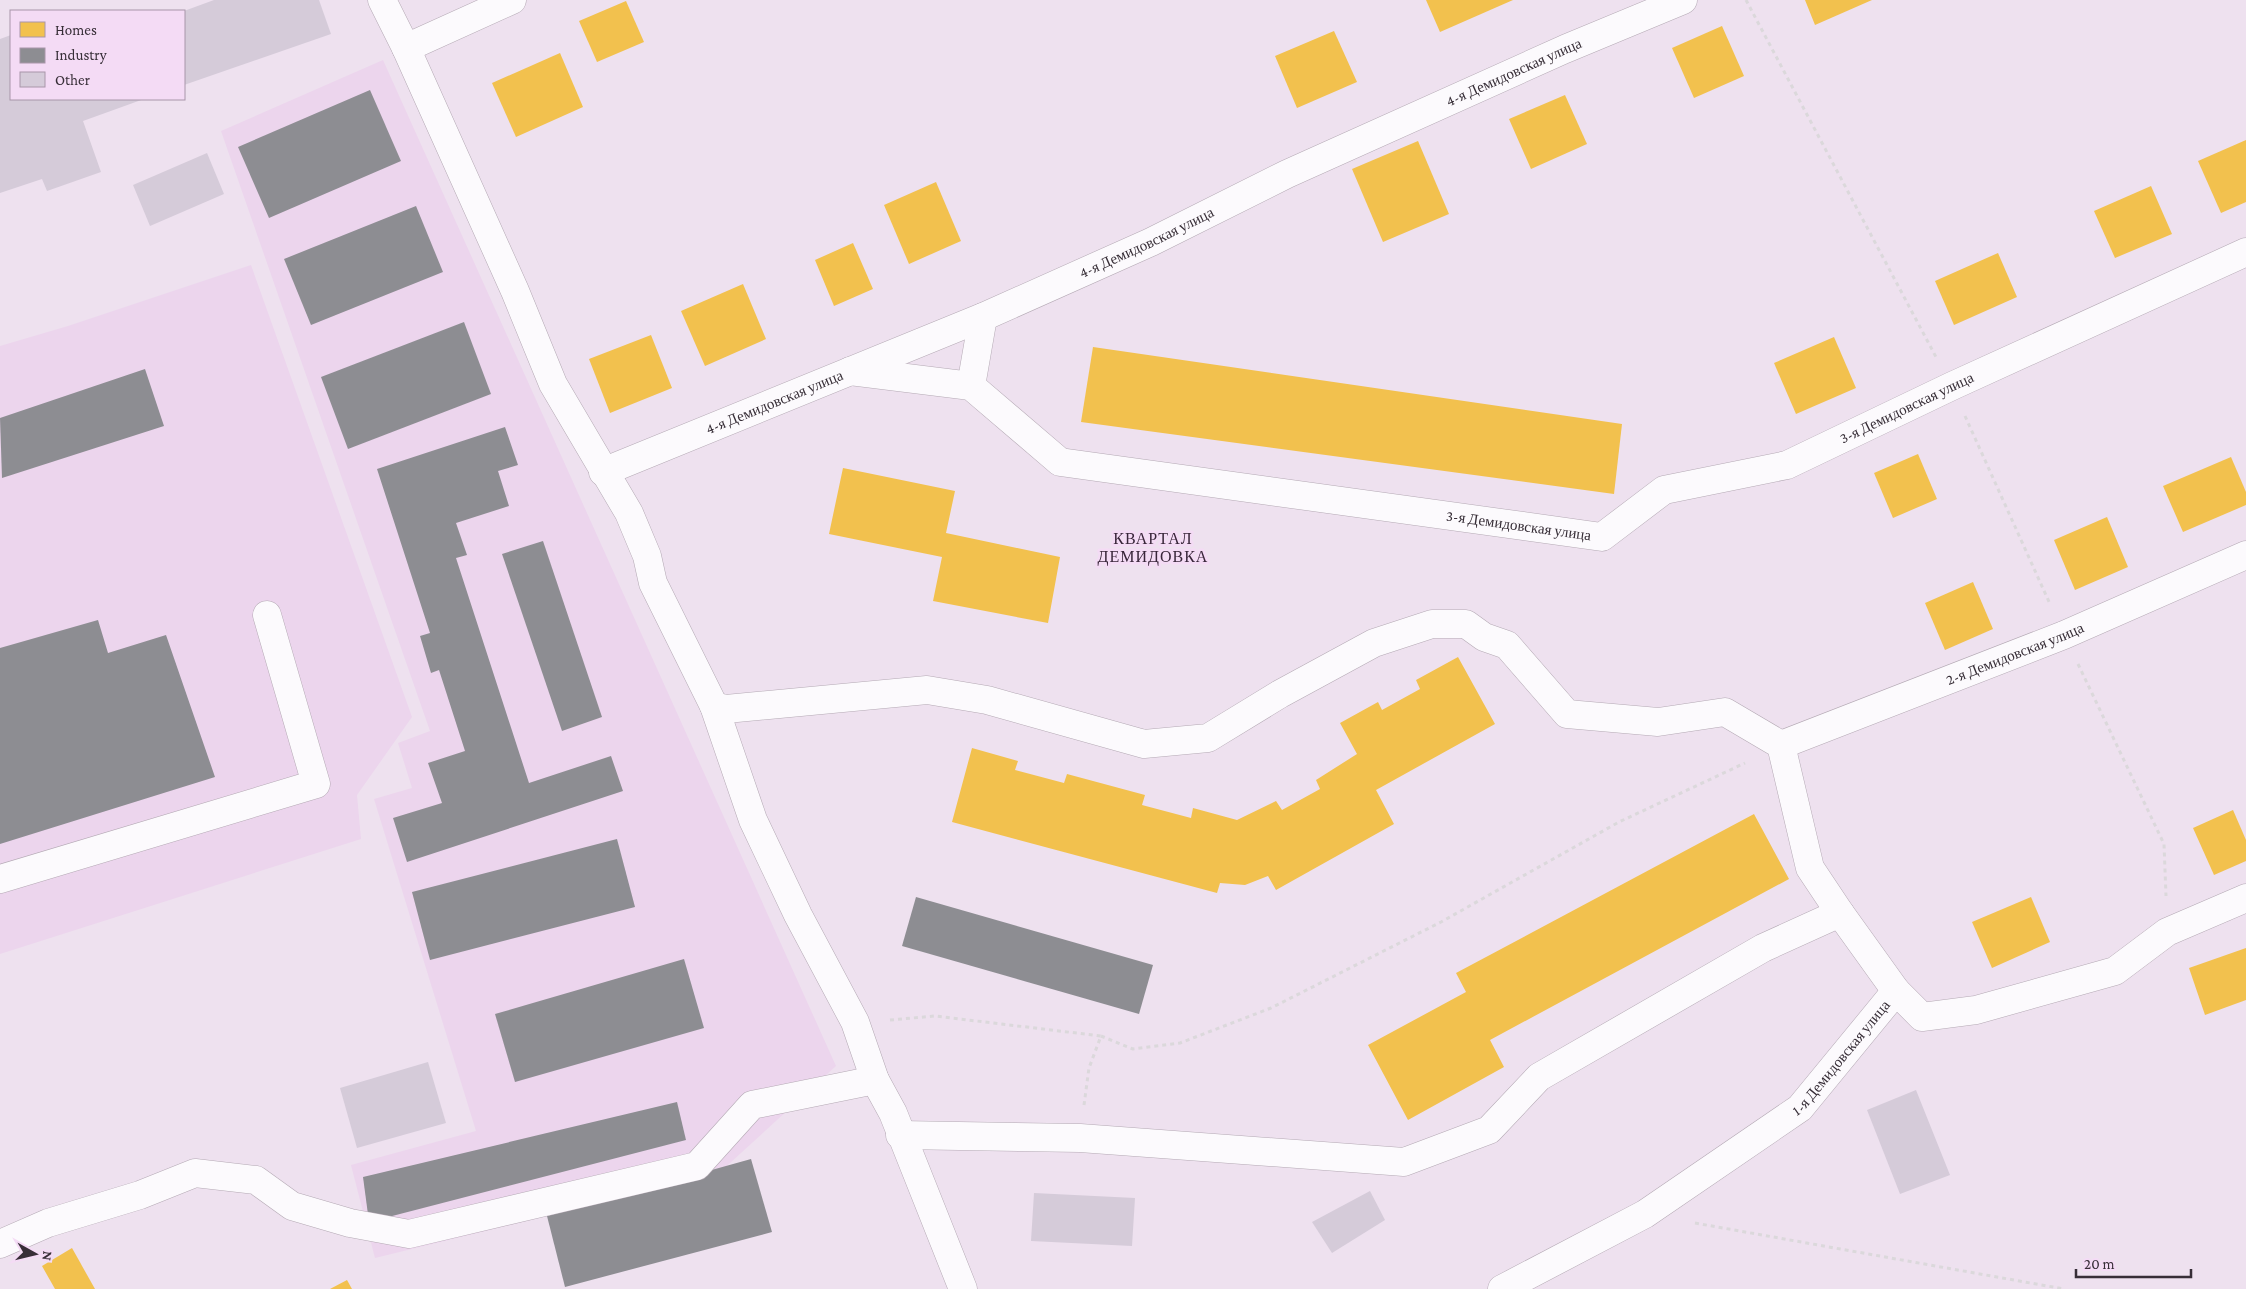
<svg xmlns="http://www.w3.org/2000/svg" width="2246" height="1289" viewBox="0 0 2246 1289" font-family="'Crimson Pro',serif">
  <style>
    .built { fill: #ecd5ed }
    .homes { fill: #f2c14e }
    .industry { fill: #8d8d92 }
    .building { fill: #d5cbd9 }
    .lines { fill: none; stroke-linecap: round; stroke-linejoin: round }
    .minor-casing { stroke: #b4a9b4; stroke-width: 29 }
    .path { stroke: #dbd8db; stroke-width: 3; stroke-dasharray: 4 4; stroke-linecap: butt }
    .minor { stroke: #fcfafd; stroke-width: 28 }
    .labels { text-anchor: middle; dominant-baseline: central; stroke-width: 5; stroke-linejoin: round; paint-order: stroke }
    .street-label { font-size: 15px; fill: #372e37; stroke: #f4dbf5 }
    .neighbourhood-label { font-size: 16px; letter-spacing: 1px; fill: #382539; stroke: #f4dbf5 }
  </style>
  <rect width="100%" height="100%" fill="#eee1ef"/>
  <g class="built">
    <polygon points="383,60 836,1066 718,1174 375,1258 351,1165 476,1131 374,799 412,788 398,743 430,731 221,131"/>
    <polygon points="251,265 412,717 357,795 361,839 0,954 0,346 68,326"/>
  </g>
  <g class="homes">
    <polygon points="1426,0 1513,0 1440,32"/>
    <polygon points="1805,0 1872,0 1815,25"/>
    <polygon points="626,1 644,42 597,62 579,21"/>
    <polygon points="1722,26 1744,76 1694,98 1672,48"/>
    <polygon points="1334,31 1357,82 1297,108 1275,56"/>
    <polygon points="560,53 583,107 516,137 492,83"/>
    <polygon points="1565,95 1587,144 1531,169 1509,119"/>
    <polygon points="2246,140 2246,202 2221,213 2198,161"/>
    <polygon points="1418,141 1449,214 1383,242 1352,169"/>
    <polygon points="936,182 961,241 909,264 884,205"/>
    <polygon points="2151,186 2172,234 2115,258 2094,211"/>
    <polygon points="853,243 873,289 834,306 815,260"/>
    <polygon points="1998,253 2017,297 1954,325 1935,281"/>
    <polygon points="743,284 766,339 705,366 681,311"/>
    <polygon points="651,335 672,388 610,413 589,359"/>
    <polygon points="1834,337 1856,388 1796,414 1774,363"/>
    <polygon points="1093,347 1622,424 1614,494 1081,422"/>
    <polygon points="1918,454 1937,499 1893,518 1874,473"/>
    <polygon points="2231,457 2246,492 2246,505 2183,532 2163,486"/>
    <polygon points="843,468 955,491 946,533 1060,557 1048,623 933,601 942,557 829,534"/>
    <polygon points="2107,517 2128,567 2075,590 2054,540"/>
    <polygon points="1973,582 1993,629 1945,650 1925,603"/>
    <polygon points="1458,657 1495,724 1376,790 1394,824 1276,890 1268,876 1245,885 1220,883 1217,893 952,822 972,748 1018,761 1015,770 1064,783 1067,774 1145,795 1142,805 1191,818 1193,808 1237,820 1276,801 1282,810 1320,789 1316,780 1357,754 1340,723 1378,702 1382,710 1420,689 1416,680"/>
    <polygon points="2233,810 2246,840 2246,861 2214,875 2193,828"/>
    <polygon points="1754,814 1789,879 1490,1040 1504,1067 1408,1120 1368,1045 1466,992 1456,973"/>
    <polygon points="2031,897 2050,942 1992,968 1972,922"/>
    <polygon points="2246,948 2246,1000 2205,1015 2189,968"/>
    <polygon points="72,1248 95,1289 55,1289 42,1266"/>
    <polygon points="347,1280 352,1289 330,1289"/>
  </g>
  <g class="industry">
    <polygon points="370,90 401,161 269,218 238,147"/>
    <polygon points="416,206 443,272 311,325 284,259"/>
    <polygon points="464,322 491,394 348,449 321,377"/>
    <polygon points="145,369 164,426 2,478 0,418"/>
    <polygon points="505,427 518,465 498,471 509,506 456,523 467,555 456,558 529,783 611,756 623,791 407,862 393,818 442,803 428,763 465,751 439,670 431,673 420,636 430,633 377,469"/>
    <polygon points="543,541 602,717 562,731 502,554"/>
    <polygon points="98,620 108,653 166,635 215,777 0,844 0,648"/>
    <polygon points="617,839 635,907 430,960 412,892"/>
    <polygon points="916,897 1153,965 1139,1014 902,946"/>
    <polygon points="684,959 704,1028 515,1082 495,1014"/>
    <polygon points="677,1102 686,1140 369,1222 363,1177"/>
    <polygon points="751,1159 772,1232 565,1287 547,1216"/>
  </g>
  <g class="building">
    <polygon points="214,0 319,0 331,34 184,85 184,11"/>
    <polygon points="11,35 11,99 144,99 83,121 101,172 47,191 42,179 0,193 0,39"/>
    <polygon points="207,153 224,194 150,226 133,185"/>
    <polygon points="428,1062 446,1123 357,1148 340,1088"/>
    <polygon points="1916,1090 1950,1175 1900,1194 1867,1110"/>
    <polygon points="1370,1191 1385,1220 1332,1253 1312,1222"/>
    <polygon points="1034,1193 1135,1198 1132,1246 1031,1241"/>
  </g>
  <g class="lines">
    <defs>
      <g id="minor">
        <polyline points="382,0 406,48 515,291 553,384 629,513 647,556 653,583 714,706 753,820 798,915 855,1022 875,1080 893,1113 963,1289"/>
        <polyline points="406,48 512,0"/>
        <path id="s1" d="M850,371L971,386L1060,462L1602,537L1664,490L1787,465L1952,386L2246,252"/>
        <polyline points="971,386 983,317"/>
        <path id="s2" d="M603,472L983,317L1151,242L1287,174L1565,49L1683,0"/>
        <polyline points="714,706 726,709 927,690 987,700 1144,744 1208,738 1280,694 1374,643 1432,624 1466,624 1484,637 1507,645 1567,714 1658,722 1725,712 1781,745 1810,868 1840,913 1896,991"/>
        <path id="s3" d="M1781,745L2064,635L2246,555"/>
        <polyline points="0,879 316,784 267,615"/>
        <polyline points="900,1135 1080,1138 1404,1162 1489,1130 1539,1077 1763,948 1840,913"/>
        <polyline points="0,1244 48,1223 140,1195 195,1173 256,1180 292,1206 350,1223 409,1234 697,1166 752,1105 875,1080"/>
        <path id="s4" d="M1502,1289L1645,1214L1800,1108L1896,991L1922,1017L1976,1010L2115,971L2167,932L2246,898"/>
      </g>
    </defs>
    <use href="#minor" class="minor-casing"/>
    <g class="path">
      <polyline points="1746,0 1936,357"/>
      <polyline points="1965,416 2050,604"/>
      <polyline points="2078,664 2164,844 2166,896"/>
      <polyline points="890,1020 935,1016 1101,1036 1089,1068 1084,1105"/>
      <polyline points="1101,1036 1133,1049 1180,1043 1271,1008 1441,922 1619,822 1745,763"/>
      <polyline points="1695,1223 2064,1289"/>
    </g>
    <use href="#minor" class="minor"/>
  </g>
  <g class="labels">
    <g class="street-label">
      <text stroke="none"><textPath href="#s2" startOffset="995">4-я Демидовская улица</textPath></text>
      <text stroke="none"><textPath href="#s2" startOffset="590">4-я Демидовская улица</textPath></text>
      <text stroke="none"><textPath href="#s2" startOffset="185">4-я Демидовская улица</textPath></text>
      <text stroke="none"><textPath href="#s1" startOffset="1122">3-я Демидовская улица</textPath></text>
      <text stroke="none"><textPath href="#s1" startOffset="702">3-я Демидовская улица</textPath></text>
      <text stroke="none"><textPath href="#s3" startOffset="251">2-я Демидовская улица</textPath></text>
      <text stroke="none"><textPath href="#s4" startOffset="414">1-я Демидовская улица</textPath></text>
    </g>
    <g class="neighbourhood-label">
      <text x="1153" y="538">КВАРТАЛ<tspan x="1153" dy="18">ДЕМИДОВКА</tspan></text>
    </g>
  </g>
  <rect x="10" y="10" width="175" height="90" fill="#f4dbf5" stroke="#a896a9"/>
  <rect x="20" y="22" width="25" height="15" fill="#f2c14e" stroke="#a896a9"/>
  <text x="55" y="35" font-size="15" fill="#372e37">Homes</text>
  <rect x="20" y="48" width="25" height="15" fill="#8d8d92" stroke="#a896a9"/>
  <text x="55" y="60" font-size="15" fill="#372e37">Industry</text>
  <rect x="20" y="72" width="25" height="15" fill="#d5cbd9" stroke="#a896a9"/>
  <text x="55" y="85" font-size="15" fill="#372e37">Other</text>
  <g transform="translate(35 1254) rotate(98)" stroke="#f4dbf5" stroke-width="4" paint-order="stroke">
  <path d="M0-4L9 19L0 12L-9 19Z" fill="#372e37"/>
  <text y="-8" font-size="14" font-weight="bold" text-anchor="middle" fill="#372e37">N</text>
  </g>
  <path d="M2076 1269v8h115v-8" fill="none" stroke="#372e37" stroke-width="2.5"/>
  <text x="2084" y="1269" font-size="15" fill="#372e37" stroke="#f4dbf5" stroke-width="4" paint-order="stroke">20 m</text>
</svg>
